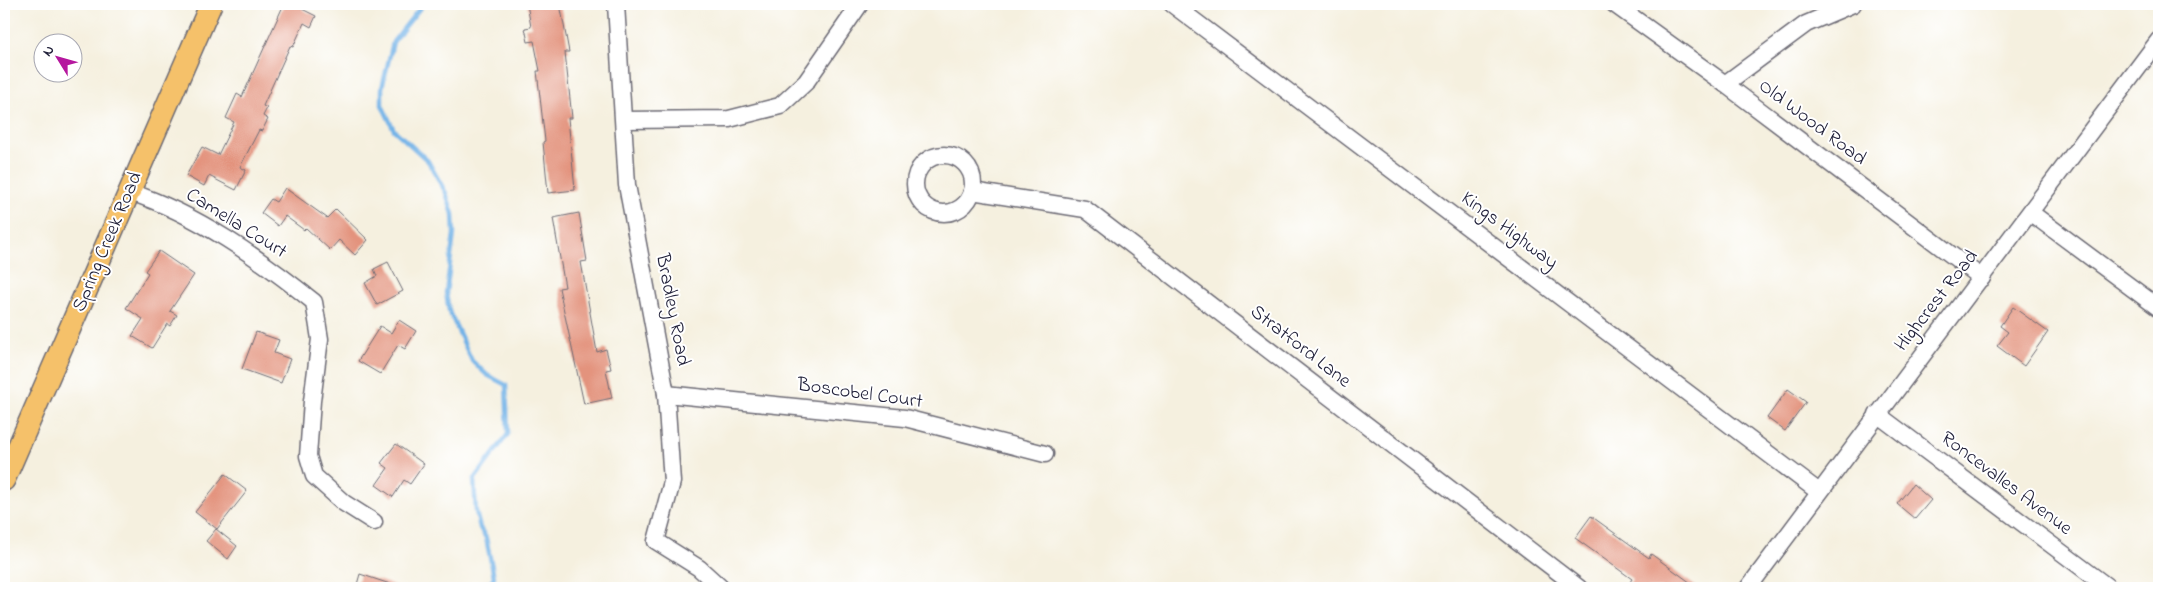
<svg xmlns="http://www.w3.org/2000/svg" width="2163" height="592" viewBox="0 0 2163 592" font-family="'Indie Flower',sans-serif">
  <style>
    .lines { fill: none; stroke-linecap: round; stroke-linejoin: round }
    .stream { stroke: #73b3e7; stroke-width: 4.5 }
    .building { fill: #e3937d }
    .minor-casing { stroke: #6c6a74; stroke-width: 19 }
    .major-casing { stroke: #6c6a74; stroke-width: 24 }
    .minor { stroke: #fff; stroke-width: 16 }
    .major { stroke: #f5c16b; stroke-width: 21 }
    .labels { text-anchor: middle; dominant-baseline: central; stroke-width: 4; stroke-linejoin: round; paint-order: stroke }
    .street-label { font-size: 20px; fill: #22223b; stroke: #fff }
  </style>
  <rect width="100%" height="100%" fill="#fff"/>
  <filter id="ink" filterUnits="userSpaceOnUse"><feTurbulence type="fractalNoise" baseFrequency=".02" numOctaves="2"/><feDisplacementMap in="SourceGraphic" scale="10" xChannelSelector="R" yChannelSelector="G"/><feConvolveMatrix kernelMatrix="1 2 1 2 8 2 1 2 1" color-interpolation-filters="sRGB"/></filter>
  <filter id="wash" filterUnits="userSpaceOnUse"><feTurbulence type="fractalNoise" baseFrequency=".0096" numOctaves="4" result="noise"/><feDisplacementMap in="SourceGraphic" scale="20" xChannelSelector="R" yChannelSelector="G"/><feGaussianBlur stdDeviation="1.12" result="paint"/><feColorMatrix in="noise" values="0 0 0 0 0 0 0 0 0 0 0 0 0 0 0 0 0 1.4 0 .05"/><feComposite in="paint" operator="in"/></filter>
  <g filter="url(#wash)">
    <rect width="100%" height="100%" fill="#f5f0df"/>
    <g class="lines">
      <polyline class="stream" points="423,4 393,42 382,88 382,105 394,130 428,161 446,193 453,214 454,234 446,293 449,311 472,361 487,375 506,385 508,434 474,480 476,512 480,528 486,538 494,577 487,588"/>
    </g>
    <g id="blocks">
      <g class="building">
        <polygon points="284,4 305,4 302,9 316,16 311,27 304,23 293,47 290,46 263,106 267,108 263,116 268,119 262,131 259,130 240,167 246,170 236,190 209,176 204,186 186,176 202,147 218,155 234,122 226,118 237,94 242,97"/>
        <polygon points="527,4 560,4 569,52 565,52 572,118 568,118 575,190 548,193 543,142 545,141 537,71 540,71 534,41 528,42 525,28 531,27"/>
        <polygon points="285,188 327,218 336,209 368,240 355,255 339,240 330,250 306,228 304,230 285,216 278,226 261,213 271,199 276,202"/>
        <polygon points="579,213 587,261 581,262 597,352 606,349 611,369 606,370 612,398 584,404 559,288 565,287 553,218"/>
        <polygon points="159,251 194,275 170,311 177,315 170,326 167,324 152,348 132,336 143,319 126,308 148,273 145,271"/>
        <polygon points="388,262 403,291 377,305 365,283 377,276 374,269"/>
        <polygon points="2013,307 2048,332 2024,366 1997,346 2008,332 2000,326"/>
        <polygon points="399,320 416,331 405,349 398,345 380,374 358,361 380,326 391,333"/>
        <polygon points="256,332 279,340 274,353 290,359 281,383 242,369"/>
        <polygon points="1788,389 1806,402 1785,431 1767,418"/>
        <polygon points="396,444 424,464 410,484 404,480 393,497 376,485 388,468 381,463"/>
        <polygon points="225,474 247,491 217,529 195,512"/>
        <polygon points="1913,484 1931,500 1915,519 1897,504"/>
        <polygon points="1591,516 1649,558 1651,554 1698,588 1626,588 1632,579 1575,538"/>
        <polygon points="216,529 237,546 228,559 206,541"/>
        <polygon points="360,574 396,586 395,588 356,588"/>
      </g>
    </g>
  </g>
  <g filter="url(#ink)">
    <use href="#blocks" fill-opacity="0" stroke="#6c6a74" stroke-width="1"/>
    <g class="lines">
      <defs>
        <g id="minor">
          <polyline points="616,4 627,185 666,394 672,482 656,541 699,568 721,588"/>
          <polyline points="1172,4 1819,492"/>
          <polyline points="1614,4 1725,84 1982,278"/>
          <polyline points="1725,84 1806,24 1853,4"/>
          <polyline points="624,120 729,119 780,106 806,82 860,4"/>
          <circle cx="944" cy="184" r="29"/>
          <polyline points="972,191 1085,209 1579,588"/>
          <path d="M130,192C197,214 259,258 314,302L320,339L312,401L308,456L314,476L344,503L374,522"/>
          <polyline points="2031,213 2159,308"/>
          <polyline points="666,394 905,418 1045,454"/>
          <polyline points="1877,414 2109,588"/>
          <polyline points="1748,588 2159,40"/>
        </g>
        <polyline id="major" points="4,480 211,4"/>
      </defs>
      <use href="#minor" class="minor-casing"/>
      <use href="#major" class="major-casing"/>
      <use href="#minor" class="minor"/>
      <use href="#major" class="major"/>
    </g>
  </g>
  <g class="labels">
    <g class="street-label">
      <text transform="translate(1812 123) rotate(37)">Old Wood Road</text>
      <text transform="translate(236 224) rotate(32)">Camella Court</text>
      <text transform="translate(1509 231) rotate(37)">Kings Highway</text>
      <text transform="translate(108 242) rotate(-67)">Spring Creek Road</text>
      <text transform="translate(1937 301) rotate(-52)">Highcrest Road</text>
      <text transform="translate(672 310) rotate(79)">Bradley Road</text>
      <text transform="translate(1300 347) rotate(38)">Stratford Lane</text>
      <text transform="translate(860 394) rotate(8)">Boscobel Court</text>
      <text transform="translate(2006 484) rotate(37)">Roncevalles Avenue</text>
    </g>
  </g>
  <rect width="2163" height="592" fill="none" stroke="#fff" stroke-width="20"/>
  <g transform="translate(58 58) rotate(307)"><circle r="24" fill="#ffffff" stroke="#a7a7b1"/>
  <path d="M0-4L9 19L0 12L-9 19Z" fill="#b5179e"/>
  <text y="-8" font-size="14" font-weight="bold" text-anchor="middle" fill="#22223b">N</text>
  </g>
</svg>
